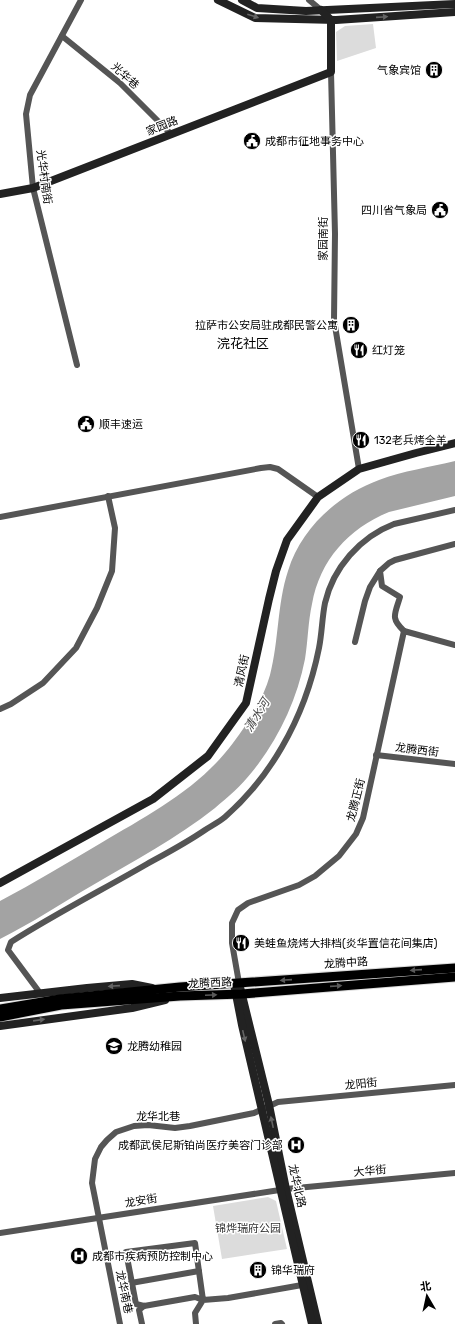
<svg xmlns="http://www.w3.org/2000/svg" width="455" height="1324" viewBox="0 0 455 1324" font-family="Rubik,'Noto Sans SC',sans-serif">
  <style>
    .green { fill: #dcdcdc }
    .water { fill: #a3a3a3 }
    .lines { fill: none; stroke-linecap: round; stroke-linejoin: round }
    .primary-casing { stroke: #dbdbdb; stroke-width: 11 }
    .street { stroke: #555; stroke-width: 6 }
    .secondary { stroke: #222; stroke-width: 8 }
    .primary { stroke: #000; stroke-width: 9 }
    .oneway { fill: #646464 }
    .oneway2 { fill: #595959 }
    .labels { text-anchor: middle; dominant-baseline: central; stroke-width: 3; stroke-linejoin: round; paint-order: stroke }
    .poi-label { font-size: 11px; fill: #000; stroke: #fff; text-anchor: start }
    .street-label { font-size: 11px; fill: #000; stroke: #fff }
    .park-label { font-size: 11px; fill: #333; stroke: #fff }
    .water-label { font-size: 12px; font-style: italic; fill: #444; stroke: #fff }
    .quarter-label { font-size: 13px; fill: #000; stroke: #fff }
  </style>
  <rect width="100%" height="100%" fill="#fff"/>
  <g class="green">
    <polygon points="373,24 376,48 337,61 336,32 345,26"/>
    <polygon points="268,1197 276,1201 287,1249 222,1259 213,1206"/>
  </g>
  <path class="water" d="M455,461V496L389,512C348,529 320,560 312,604C308,622 308,641 305,659C297,700 278,740 252,772C241,786 228,797 215,808C177,838 134,861 93,885C62,903 32,923 0,939V901C34,883 67,863 101,843C148,815 199,789 233,743C248,723 263,700 270,675C279,641 277,604 288,571C301,528 338,495 379,480C403,471 430,467 455,461Z"/>
  <g class="lines">
    <defs>
      <g id="primary">
        <polyline points="0,1009 60,999 180,987 455,968"/>
        <polyline points="0,1017 61,1005 180,996 242,994 455,977"/>
      </g>
    </defs>
    <use href="#primary" class="primary-casing"/>
    <g class="street">
      <polyline points="309,0 321,10"/>
      <polyline points="62,36 120,83 171,134"/>
      <polyline points="331,72 335,234 334,320 359,469"/>
      <polyline points="77,365 33,188 26,114 30,95 81,0"/>
      <polyline points="0,517 261,468 270,467 278,469 318,497"/>
      <path d="M404,631C390,618 395,614 400,597L382,586L380,571L389,563L395,560L455,544"/>
      <polyline points="355,642 365,601 370,587 380,571"/>
      <polyline points="0,709 11,704 43,683 76,648 97,608 112,571 115,528 108,496"/>
      <polyline points="376,755 455,764"/>
      <polyline points="239,983 232,943 232,923 238,910 248,903 299,885 315,876 339,856 356,834 363,818 404,631 455,645"/>
      <path d="M40,993L8,950L11,942C55,914 102,890 147,864C167,853 186,843 205,830C211,826 219,822 225,817C248,797 267,773 282,747C300,716 312,683 319,648C322,633 322,618 325,603C333,568 360,537 394,524L455,510"/>
      <polyline points="0,1233 286,1189 455,1173"/>
      <polyline points="131,1283 199,1271"/>
      <polyline points="120,1324 92,1183 95,1159 101,1147 107,1140 116,1132 134,1126 148,1125 175,1128 190,1126 254,1113 278,1102 455,1085"/>
      <polyline points="142,1324 139,1310 144,1306"/>
      <polyline points="196,1324 195,1313 203,1300 195,1243 126,1252 136,1304 144,1306 195,1297 203,1300 228,1298 302,1285"/>
      <polyline points="275,1324 281,1323 282,1324"/>
    </g>
    <g class="secondary">
      <polyline points="218,0 255,18 336,20 455,12"/>
      <polyline points="242,0 257,8 306,11 455,4"/>
      <polyline points="0,194 33,188 331,72 331,20 321,10"/>
      <polyline points="0,883 153,799 208,756 246,703 269,599 276,571 287,540 318,497 359,469 416,453 455,443"/>
      <polyline points="239,983 269,1105 286,1189 318,1324"/>
      <polyline points="234,984 242,1025 312,1324"/>
      <polyline points="0,998 87,988 132,984 152,988"/>
      <polyline points="0,1026 132,1008 165,1000"/>
    </g>
    <use href="#primary" class="primary"/>
  </g>
  <defs><path id="oneway-solid" d="M-6-.8H1V-3.2L6.5 0L1 3.2V.8H-6Z"/></defs>
  <g class="oneway">
    <use href="#oneway-solid" transform="translate(253 16) rotate(18)"/>
    <use href="#oneway-solid" transform="translate(382 17) rotate(-4)"/>
    <use href="#oneway-solid" transform="translate(114 986) rotate(176)"/>
    <use href="#oneway-solid" transform="translate(39 1020) rotate(-8)"/>
    <use href="#oneway-solid" transform="translate(244 1036) rotate(77)"/>
    <use href="#oneway-solid" transform="translate(272 1122) rotate(-102)"/>
  </g>
  <g class="oneway2">
    <use href="#oneway-solid" transform="translate(416 970) rotate(176)"/>
    <use href="#oneway-solid" transform="translate(286 980) rotate(176)"/>
    <use href="#oneway-solid" transform="translate(336 986) rotate(-4)"/>
    <use href="#oneway-solid" transform="translate(211 995) rotate(-3)"/>
  </g>
  <defs>
    <symbol id="building-disc" viewBox="-11 -11 22 22"><circle r="9.5" fill="#000" stroke="#fff"/><path d="M-4-6H4V6H1V3H-1V6H-4ZM-2.5-4.3h1.7v1.8h-1.7ZM.8-4.3h1.7v1.8H.8ZM-2.5-1h1.7V.8h-1.7ZM.8-1h1.7V.8H.8Z" fill="#fff"/></symbol>
    <symbol id="civic-disc" viewBox="-11 -11 22 22"><circle r="9.5" fill="#000" stroke="#fff"/><path d="M-.6-6.5H3V-4.5H.6V-3L4-1V1h2V6H-6V1h2V-1L-.6-3ZM-1.2 2.5V6h2.4V2.5Z" fill="#fff"/></symbol>
    <symbol id="restaurant-disc" viewBox="-11 -11 22 22"><circle r="9.5" fill="#000" stroke="#fff"/><path d="M-5-6h1v4h1v-4h1v4h1v-4h1v5L-1.5 .5V6h-2V.5L-5-1ZM5-6V6H3V1.5H1.5Q1.5-4 5-6Z" fill="#fff"/></symbol>
    <symbol id="school-disc" viewBox="-11 -11 22 22"><circle r="9.5" fill="#000" stroke="#fff"/><path d="M0-5L7-2L0 1L-7-2ZM-4 1L0 2.5L4 1V4Q0 6-4 4Z" fill="#fff"/></symbol>
    <symbol id="hospital-disc" viewBox="-11 -11 22 22"><circle r="9.5" fill="#000" stroke="#fff"/><path d="M-5-5h3v3.5h4V-5h3V5h-3V1.5h-4V5h-3Z" fill="#fff"/></symbol>
  </defs>
  <g fill-rule="evenodd">
    <use href="#building-disc" x="424" y="60" width="20" height="20"/>
    <use href="#civic-disc" x="242" y="131" width="20" height="20"/>
    <use href="#civic-disc" x="430" y="200" width="20" height="20"/>
    <use href="#building-disc" x="341" y="315" width="20" height="20"/>
    <use href="#restaurant-disc" x="349" y="340" width="20" height="20"/>
    <use href="#civic-disc" x="76" y="414" width="20" height="20"/>
    <use href="#restaurant-disc" x="351" y="430" width="20" height="20"/>
    <use href="#restaurant-disc" x="231" y="933" width="20" height="20"/>
    <use href="#school-disc" x="104" y="1036" width="20" height="20"/>
    <use href="#hospital-disc" x="286" y="1135" width="20" height="20"/>
    <use href="#hospital-disc" x="69" y="1246" width="20" height="20"/>
    <use href="#building-disc" x="248" y="1260" width="20" height="20"/>
  </g>
  <g class="labels">
    <g class="poi-label">
      <text x="421" y="70" text-anchor="end">气象宾馆</text>
      <text x="265" y="141">成都市征地事务中心</text>
      <text x="427" y="210" text-anchor="end">四川省气象局</text>
      <text x="338" y="325" text-anchor="end">拉萨市公安局驻成都民警公寓</text>
      <text x="372" y="350">红灯笼</text>
      <text x="99" y="424">顺丰速运</text>
      <text x="374" y="440">132老兵烤全羊</text>
      <text x="254" y="943">美蛙鱼烧烤大排档(炎华置信花间集店)</text>
      <text x="127" y="1046">龙腾幼稚园</text>
      <text x="283" y="1145" text-anchor="end">成都武侯尼斯铂尚医疗美容门诊部</text>
      <text x="92" y="1256">成都市疾病预防控制中心</text>
      <text x="271" y="1270">锦华瑞府</text>
    </g>
    <g class="street-label">
      <text transform="translate(125 76) rotate(42)">光华巷</text>
      <text transform="translate(162 126) rotate(-22)">家园路</text>
      <text transform="translate(44 177) rotate(82)">光华村南街</text>
      <text transform="translate(323 239) rotate(-90)">家园南街</text>
      <text transform="translate(242 671) rotate(-78)">清风街</text>
      <text transform="translate(417 750) rotate(7)">龙腾西街</text>
      <text transform="translate(356 800) rotate(-76)">龙腾正街</text>
      <text transform="translate(346 963) rotate(-4)">龙腾中路</text>
      <text transform="translate(210 983) rotate(-3)">龙腾西路</text>
      <text transform="translate(361 1084) rotate(-6)">龙阳街</text>
      <text x="158" y="1116">龙华北巷</text>
      <text transform="translate(370 1171) rotate(-5)">大华街</text>
      <text transform="translate(297 1186) rotate(77)">龙华北路</text>
      <text transform="translate(141 1201) rotate(-9)">龙安街</text>
      <text transform="translate(124 1292) rotate(78)">龙华南巷</text>
    </g>
    <g class="park-label">
      <text x="248" y="1228">锦烨瑞府公园</text>
    </g>
    <g class="water-label">
      <text transform="translate(257 715) rotate(-58)">清水河</text>
    </g>
    <g class="quarter-label">
      <text x="243" y="343">浣花社区</text>
    </g>
  </g>
  <g transform="translate(427 1296) rotate(351)" stroke="#ffffff" stroke-width="3" paint-order="stroke">
  <path d="M0-3L7 15L0 10L-7 15Z" fill="#000000"/>
  <text y="-6" font-size="11" font-weight="bold" text-anchor="middle" fill="#000000">北</text>
  </g>
</svg>
